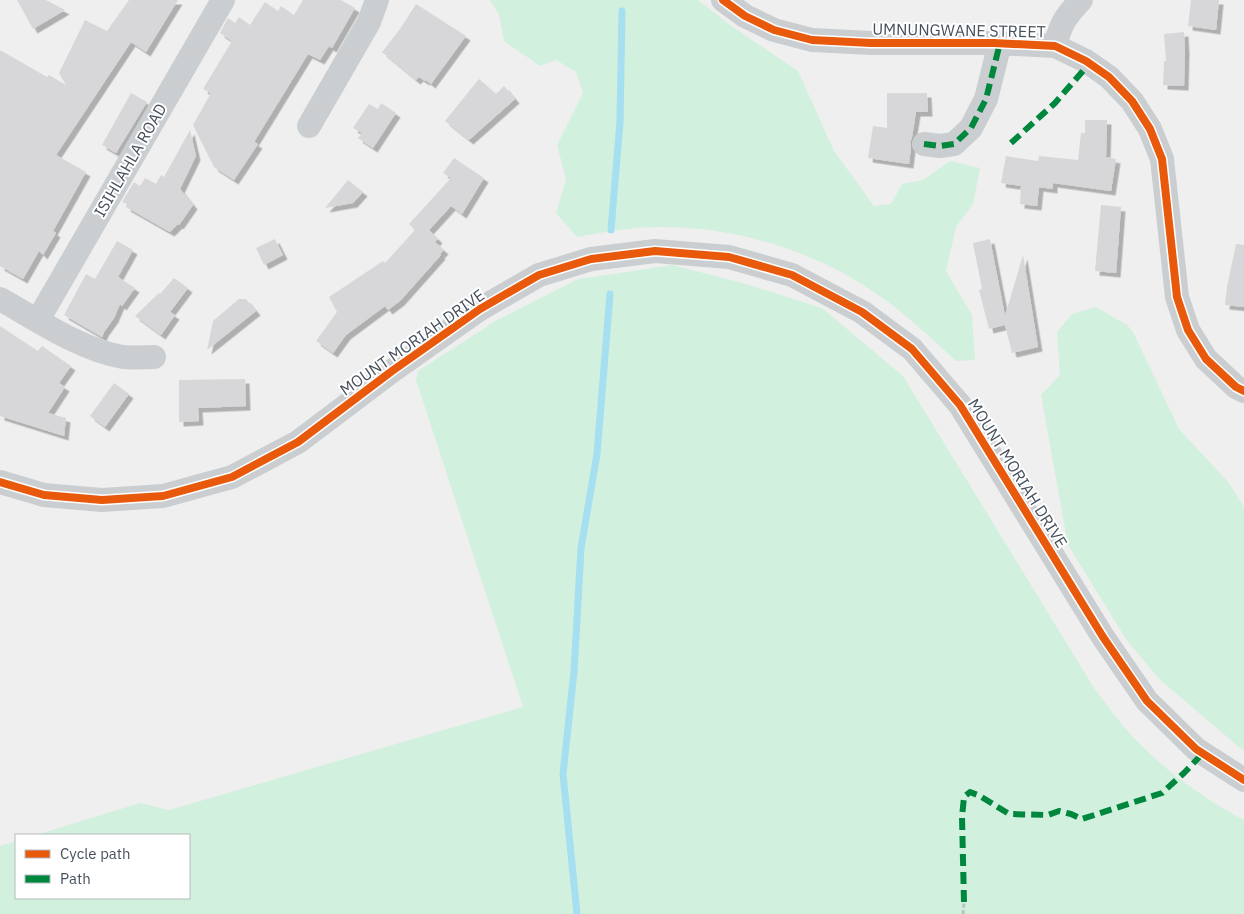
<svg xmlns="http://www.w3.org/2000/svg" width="1244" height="914" viewBox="0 0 1244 914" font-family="'IBM Plex Sans',sans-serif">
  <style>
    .green { fill: #d2f0de }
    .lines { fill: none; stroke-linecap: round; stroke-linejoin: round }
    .stream { stroke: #a5dff0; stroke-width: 7 }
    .building { fill: #d7d7d9; filter: url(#shadow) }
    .path { stroke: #b8c4c1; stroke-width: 3; stroke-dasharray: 4 2.5; stroke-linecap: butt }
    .minor { stroke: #cbced0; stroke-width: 24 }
    .quiet { stroke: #00873e; stroke-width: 6; stroke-dasharray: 12 6; stroke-linecap: butt }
    .cycleway-casing { stroke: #fff; stroke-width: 11 }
    .cycleway { stroke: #e8590c; stroke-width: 8 }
    .labels { text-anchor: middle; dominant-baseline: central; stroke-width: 4; stroke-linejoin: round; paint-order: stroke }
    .street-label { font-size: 16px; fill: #46515d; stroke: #fff }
  </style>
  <defs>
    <filter id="shadow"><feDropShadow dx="4.5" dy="4.5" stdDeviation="0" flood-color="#0004"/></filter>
  </defs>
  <rect width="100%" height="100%" fill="#f0efef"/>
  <g class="green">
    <path d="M490,0H698L730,25L798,71L834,151L874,206L891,204L902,184L923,180L950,161L980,168L973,204L956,227L946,271L972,315L975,360L956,361C931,338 906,314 878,295C810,247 721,222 637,228C617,230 597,233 577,237L556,213L566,179L557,145L583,93L576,72L556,60L540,66L504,41L499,15Z"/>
    <path d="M673,265L746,284L822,308L903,376L1094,688C1108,706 1121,725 1138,742C1169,774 1205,799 1244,820V914H0V846L16,841V898H189V835H36L140,803L169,810L523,707L416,380L418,371L497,320L578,279Z"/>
    <polygon points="1096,307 1127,325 1133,332 1179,429 1229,483 1244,507 1244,750 1239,747 1159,679 1126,639 1068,545 1041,395 1060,375 1057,332 1072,314"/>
  </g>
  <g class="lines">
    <g class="stream">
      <polyline points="611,230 620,122 622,11"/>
      <polyline points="577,914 563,774 574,672 581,548 597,454 610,294"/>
    </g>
  </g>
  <g class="building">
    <polygon points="17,0 46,0 65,10 33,29"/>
    <polygon points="129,0 178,0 146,52 131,42 56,155 86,172 53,231 56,233 43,255 39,251 23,279 0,266 0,50 47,77 49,75 66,85 59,73 85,20 107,31"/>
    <polygon points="303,0 341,0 355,8 332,48 329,46 320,60 308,54 254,142 258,144 234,180 214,167 193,125 211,93 203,89 232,41 220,33 228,18 235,23 239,17 250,25 265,2 278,11 281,6 294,15"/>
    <polygon points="1191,0 1219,0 1216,30 1188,26"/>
    <polygon points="416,4 466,36 431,84 426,80 425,81 419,77 416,80 382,52 400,29"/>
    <polygon points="1184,32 1185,50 1184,86 1163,85 1164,61 1166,61 1164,34"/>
    <polygon points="479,79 496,94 504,86 515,99 469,140 445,121"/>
    <polygon points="131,93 147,102 116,153 102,145"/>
    <polygon points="887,93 927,93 928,112 916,112 912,137 910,142 911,147 909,164 868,158 873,126 887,128"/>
    <polygon points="381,103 396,113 373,148 358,138 362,133 353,128 369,104 378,109"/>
    <polygon points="1085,120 1107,120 1106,157 1116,159 1111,191 1053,183 1053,189 1039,187 1037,206 1020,204 1021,186 1001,183 1006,156 1038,161 1039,156 1078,160 1081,133 1085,133"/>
    <polygon points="190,130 196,156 180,189 193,205 179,225 178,224 170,232 126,207 127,204 122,202 134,182 140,186 145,178 156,184 161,175 164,177"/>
    <polygon points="454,158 484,178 462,214 451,206 429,230 438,239 435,242 444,250 440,254 441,255 400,301 388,310 385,306 346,335 333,353 316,341 337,312 329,297 383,261 385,263 415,230 409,224 451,178 443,173"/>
    <polygon points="348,180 363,192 353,203 325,208"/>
    <polygon points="1101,205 1121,207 1116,273 1095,271"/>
    <polygon points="275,239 283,255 264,265 256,248"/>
    <polygon points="990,239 1005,316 1023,255 1038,347 1012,353 1005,325 989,329 979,290 982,289 973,243"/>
    <polygon points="117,241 133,250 118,277 135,288 122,306 120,304 114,318 104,332 102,337 64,315 86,274 95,279"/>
    <polygon points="1236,244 1244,245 1244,307 1225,305 1227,287"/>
    <polygon points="174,278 188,288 170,312 175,315 161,335 135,316 159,293 160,294"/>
    <polygon points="239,299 246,299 256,311 207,350 213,321"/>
    <polygon points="0,326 38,351 42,346 71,366 59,383 65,387 48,413 66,418 64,436 0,416"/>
    <polygon points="245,379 246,406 198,408 199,421 179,422 179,380"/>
    <polygon points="114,383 129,394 105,427 90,416"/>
  </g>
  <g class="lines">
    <polyline class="path" points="963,914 964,902"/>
    <g class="minor">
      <polyline points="723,0 745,16 774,30 812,40 871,43 994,43 1055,46 1086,61 1109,77 1132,101 1150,129 1162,159 1177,297 1188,330 1206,359 1236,387 1244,391"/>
      <path d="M1055,46C1061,23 1065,17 1081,0"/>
      <polyline points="309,126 369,22 377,0"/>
      <polyline points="924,144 940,146 954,144 971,128 986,99 1000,43"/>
      <path d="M0,299C36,319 83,351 123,357C133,358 144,357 154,357"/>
      <polyline points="38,320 223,0"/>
      <polyline points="0,482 44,495 102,500 163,496 232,477 298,442 392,371 480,309 539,275 591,259 655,251 729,257 792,275 862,312 912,349 960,405 1103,637 1147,701 1196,749 1244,780"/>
    </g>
    <g class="quiet">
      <polyline points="1011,143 1055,103 1089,64"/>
      <polyline points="924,144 940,146 954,144 971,128 986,99 1000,43"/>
      <polyline points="964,902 962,817 964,797 970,792 980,796 1009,814 1048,815 1059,811 1071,814 1082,819 1162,793 1184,773 1203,753"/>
    </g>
    <defs>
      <g id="cycleway">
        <polyline points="723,0 745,16 774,30 812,40 871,43 994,43 1055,46 1086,61 1109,77 1132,101 1150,129 1162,159 1177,297 1188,330 1206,359 1236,387 1244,391"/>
        <polyline points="0,482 44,495 102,500 163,496 232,477 298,442 392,371 480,309 539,275 591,259 655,251 729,257 792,275 862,312 912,349 960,405 1103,637 1147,701 1196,749 1244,780"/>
      </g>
    </defs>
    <use href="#cycleway" class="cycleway-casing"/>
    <use href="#cycleway" class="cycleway"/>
  </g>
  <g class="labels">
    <g class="street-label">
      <text transform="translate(959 30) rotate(1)">UMNUNGWANE STREET</text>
      <text transform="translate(130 160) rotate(-60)">ISIHLAHLA ROAD</text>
      <text transform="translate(412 342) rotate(-35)">MOUNT MORIAH DRIVE</text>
      <text transform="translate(1018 473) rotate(58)">MOUNT MORIAH DRIVE</text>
    </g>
  </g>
  <rect x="15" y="834" width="175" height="65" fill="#ffffff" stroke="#b5b9be"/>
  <rect x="25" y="850" width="25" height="8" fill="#e8590c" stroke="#b5b9be"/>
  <text x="60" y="859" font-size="15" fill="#46515d">Cycle path</text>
  <rect x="25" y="875" width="25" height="8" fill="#00873e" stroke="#b5b9be"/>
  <text x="60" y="884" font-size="15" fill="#46515d">Path</text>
</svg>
